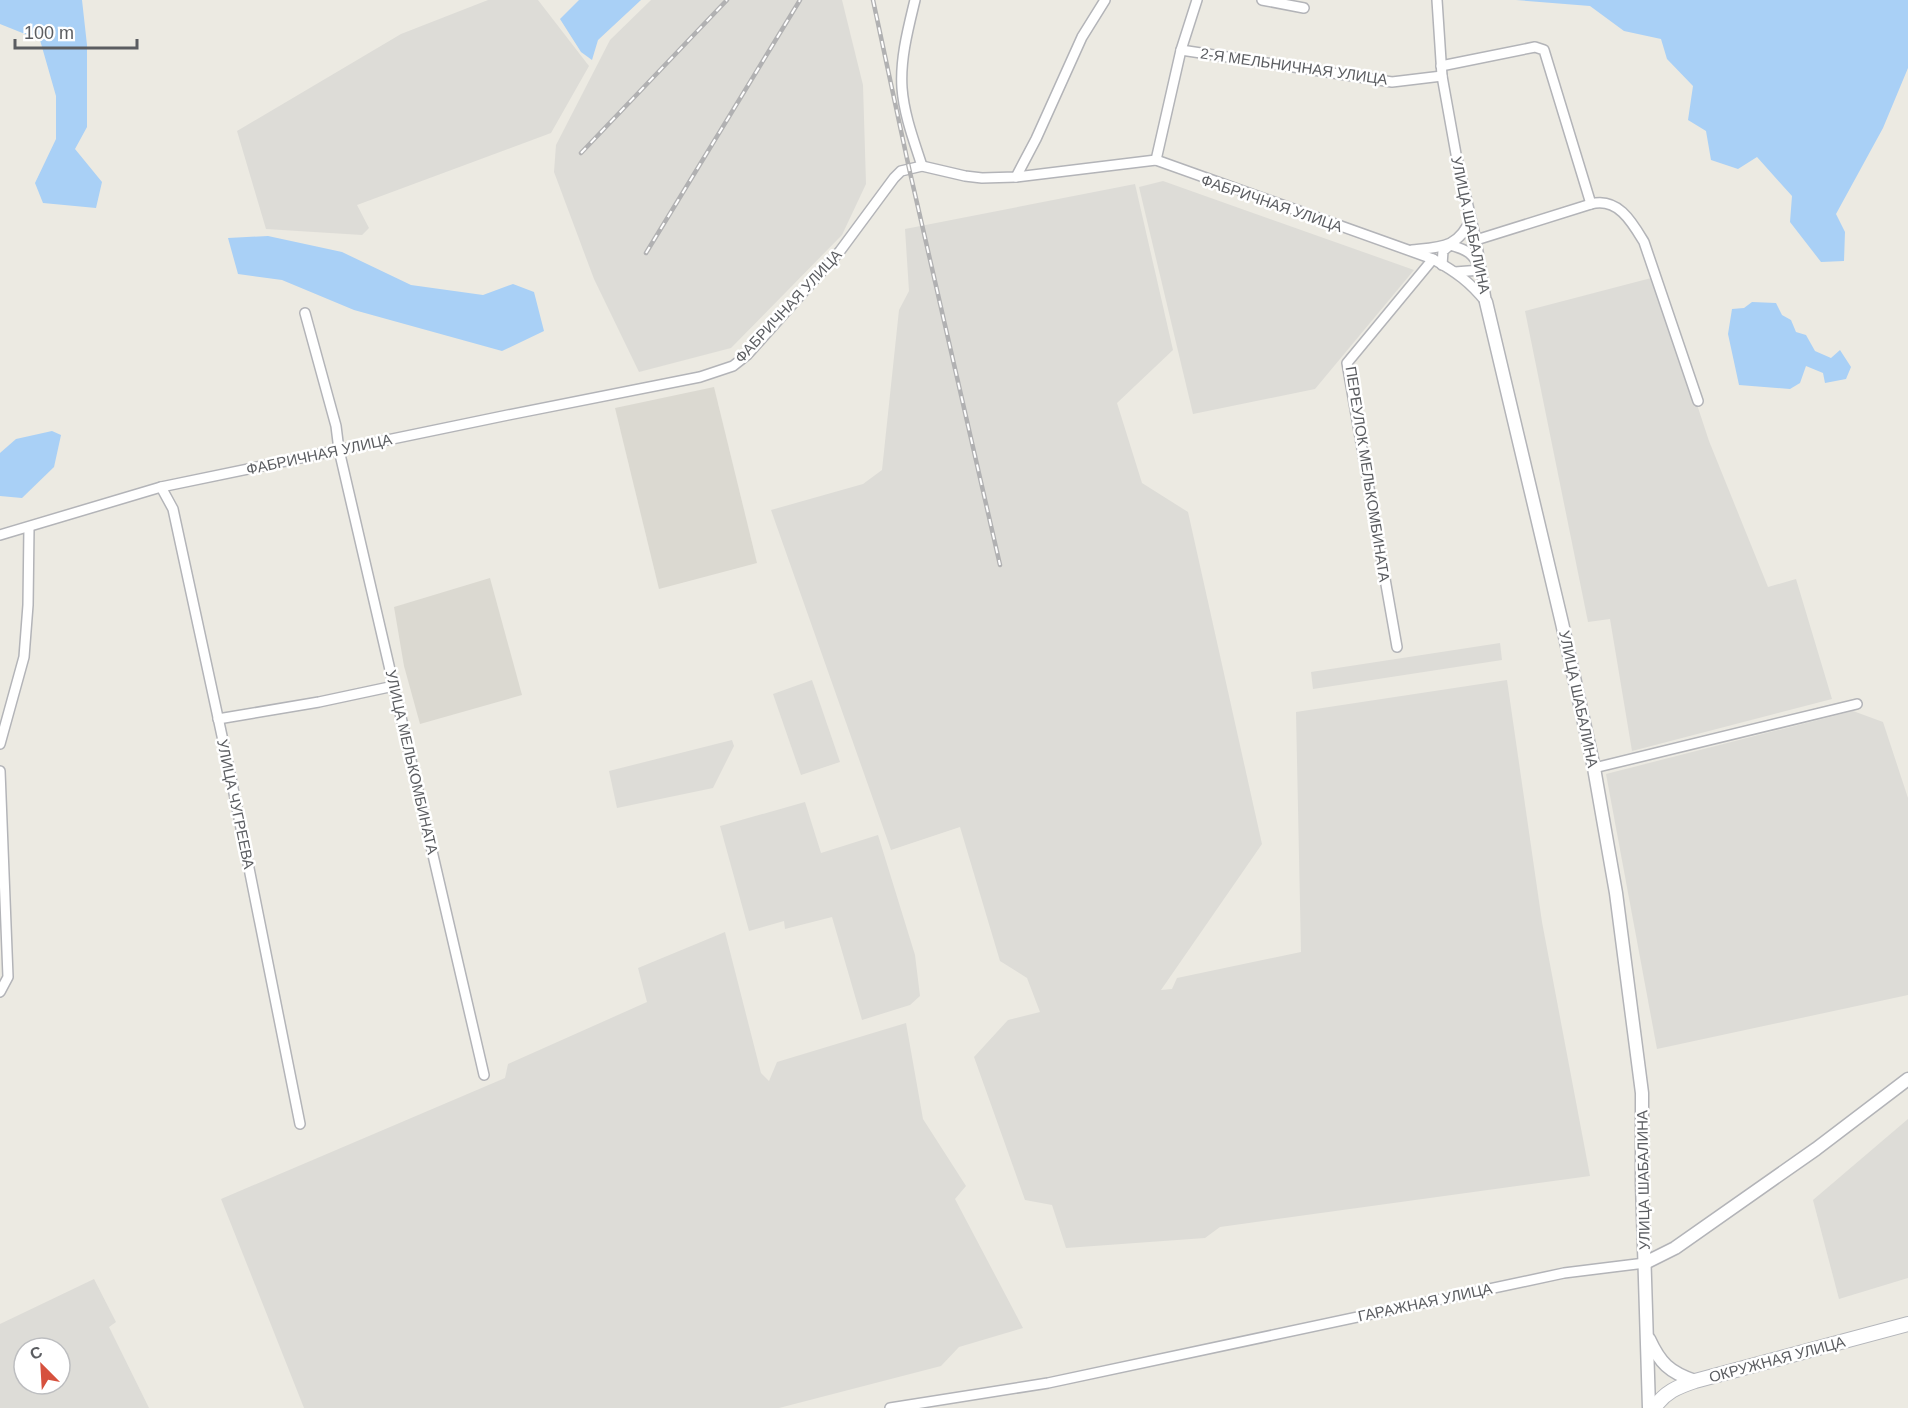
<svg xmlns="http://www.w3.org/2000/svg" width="1908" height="1408" viewBox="0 0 1908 1408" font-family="Helvetica,sans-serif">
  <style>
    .industrial { fill: #dddcd7; fill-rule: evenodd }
    .education { fill: #dbd9d1 }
    .water { fill: #a9d0f6 }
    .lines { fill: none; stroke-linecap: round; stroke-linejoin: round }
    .minor-casing { stroke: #b3b4b8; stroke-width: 12 }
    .tertiary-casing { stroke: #b3b4b8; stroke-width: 15 }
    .secondary-casing { stroke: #b4b6bb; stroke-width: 16 }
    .minor { stroke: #fff; stroke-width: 9 }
    .tertiary { stroke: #fff; stroke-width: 12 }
    .secondary { stroke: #fff; stroke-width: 14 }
    .rail-casing { stroke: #b1b1b2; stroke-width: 4.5 }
    .rail { stroke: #fff; stroke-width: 2; stroke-dasharray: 7; stroke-linecap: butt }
    .labels { text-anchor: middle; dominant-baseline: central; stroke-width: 5; stroke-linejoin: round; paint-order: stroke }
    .street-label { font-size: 15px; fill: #5b5d61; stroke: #fff }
  </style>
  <rect width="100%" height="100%" fill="#eceae2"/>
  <g class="industrial">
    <polygon points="488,0 538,0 589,66 551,133 357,205 369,228 362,235 266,229 237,131 401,34"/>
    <polygon points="651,0 842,0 863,85 866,184 842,235 731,348 639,372 594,279 554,172 556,145 610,40"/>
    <polygon points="1163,181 1414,270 1315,389 1193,414 1139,187"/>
    <polygon points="1135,184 1173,350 1117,403 1142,483 1188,512 1262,844 1161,990 1172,989 1177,978 1301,952 1296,712 1507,680 1542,922 1590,1176 1220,1227 1205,1238 1066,1248 1052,1205 1025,1200 974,1057 1008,1020 1040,1012 1027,978 1000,961 960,827 891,850 771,510 863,484 882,470 899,310 909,291 905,229"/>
    <polygon points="1655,277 1709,441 1768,587 1796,579 1832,699 1632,751 1610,619 1588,622 1525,311"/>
    <polygon points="1500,643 1502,660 1313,689 1311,672"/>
    <polygon points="812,680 840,762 801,775 773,694"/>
    <polygon points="1853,711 1883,722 1908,798 1908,995 1657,1049 1606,774"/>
    <polygon points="732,740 734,746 713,788 617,808 609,771"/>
    <polygon points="805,802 821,853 878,835 915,955 920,996 910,1005 862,1020 832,917 785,929 784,921 749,931 720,826"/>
    <polygon points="725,932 761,1073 769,1081 777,1062 906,1023 923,1119 966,1186 955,1199 1023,1328 959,1347 941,1366 779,1408 304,1408 221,1199 505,1078 508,1064 647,1002 638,968"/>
    <polygon points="1908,1119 1908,1278 1839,1299 1813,1200"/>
    <path d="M94,1279L116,1322L109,1327L149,1408H0V1324ZM24,1348H60V1384H24Z"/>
  </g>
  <g class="education">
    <polygon points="714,387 757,563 659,589 615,408"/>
    <polygon points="490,578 522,695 420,724 404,666 394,607"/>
  </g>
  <g class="water">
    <polygon points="0,0 82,0 87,45 87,127 75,149 102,182 96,208 43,203 35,183 56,139 56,96 40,40 0,24"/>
    <polygon points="579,0 641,0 598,40 592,60 581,52 560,19"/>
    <polygon points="1516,0 1908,0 1908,68 1883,128 1836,214 1845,232 1844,261 1821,262 1790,222 1792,196 1757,157 1738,169 1711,160 1706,131 1688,120 1693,86 1667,59 1661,39 1624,31 1590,6"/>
    <polygon points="268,236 342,252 411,285 483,295 513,284 534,292 544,331 502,351 354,310 282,280 238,274 228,238"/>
    <polygon points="1752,302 1776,303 1782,315 1791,320 1796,332 1806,335 1815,351 1831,358 1840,350 1851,367 1846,379 1825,383 1823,373 1806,366 1800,383 1790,389 1739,385 1728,334 1732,309 1744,308"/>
    <polygon points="52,431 61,435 54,467 22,498 0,496 0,453 16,439"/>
  </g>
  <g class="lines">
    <defs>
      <g id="minor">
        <path d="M915,0C908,29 900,59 902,88C904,115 914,141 922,166"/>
        <polyline points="1262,0 1304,8"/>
        <polyline points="1437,0 1442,76 1456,154 1476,240 1486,299"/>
        <polyline points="1181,50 1392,82 1442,76"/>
        <path d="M1441,66L1535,47L1544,50L1591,204C1618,197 1632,222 1644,242L1698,401"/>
        <polyline points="1156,160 1181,50 1197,0"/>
        <polyline points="1016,177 1036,139 1082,37 1105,0"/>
        <polyline points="1476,240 1591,204"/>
        <path d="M1412,250C1441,247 1459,248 1471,218"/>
        <path d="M1442,265L1443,251L1450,245C1468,250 1473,253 1481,270L1455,272"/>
        <polyline points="305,313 336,426 339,450 484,1075"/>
        <polyline points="161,487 173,509 230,773 300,1124"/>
        <path d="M0,535L161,487L508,415L700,377L733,366L747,355L840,251L894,178L901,171L922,166L965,176L982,178L1016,177L1156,160L1433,259C1456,272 1470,282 1486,302"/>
        <polyline points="1397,647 1347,363 1433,259"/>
        <polyline points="218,719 319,702 394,686"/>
        <polyline points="0,744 24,657 28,605 29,527"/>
        <polyline points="1594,768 1857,704"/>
        <polyline points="0,771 8,977 0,992"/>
        <polyline points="890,1408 1048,1383 1564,1273 1645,1263"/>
      </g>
      <g id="tertiary">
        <polyline points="1486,302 1562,623 1594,768 1616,893 1642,1093 1642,1183 1649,1408"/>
        <polyline points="1645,1263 1675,1248 1816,1149 1908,1079"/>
        <path d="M1649,1339C1660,1363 1669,1372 1695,1381"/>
      </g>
      <path id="secondary" d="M1654,1408C1665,1392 1677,1387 1695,1381L1908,1324"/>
    </defs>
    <use href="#minor" class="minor-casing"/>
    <use href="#tertiary" class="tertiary-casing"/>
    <use href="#secondary" class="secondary-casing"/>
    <use href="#minor" class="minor"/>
    <use href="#tertiary" class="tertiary"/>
    <use href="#secondary" class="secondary"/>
    <defs>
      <g id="rail">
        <polyline points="873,0 909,168 1000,565"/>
        <polyline points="581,153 727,0"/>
        <polyline points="646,253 800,0"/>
      </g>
    </defs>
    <use href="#rail" class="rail-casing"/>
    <use href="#rail" class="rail"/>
  </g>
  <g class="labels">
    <g class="street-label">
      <text transform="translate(1294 66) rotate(8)">2-Я МЕЛЬНИЧНАЯ УЛИЦА</text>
      <text transform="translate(1272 203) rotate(19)">ФАБРИЧНАЯ УЛИЦА</text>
      <text transform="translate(1471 225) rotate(78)">УЛИЦА ШАБАЛИНА</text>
      <text transform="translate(788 306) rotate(-47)">ФАБРИЧНАЯ УЛИЦА</text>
      <text transform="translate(319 454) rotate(-12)">ФАБРИЧНАЯ УЛИЦА</text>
      <text transform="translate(1368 474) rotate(81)">ПЕРЕУЛОК МЕЛЬКОМБИНАТА</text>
      <text transform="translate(1579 699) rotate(78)">УЛИЦА ШАБАЛИНА</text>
      <text transform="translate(412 762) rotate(77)">УЛИЦА МЕЛЬКОМБИНАТА</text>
      <text transform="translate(236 804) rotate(78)">УЛИЦА ЧУГРЕЕВА</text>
      <text transform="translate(1643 1180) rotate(-91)">УЛИЦА ШАБАЛИНА</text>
      <text transform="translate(1425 1302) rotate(-12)">ГАРАЖНАЯ УЛИЦА</text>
      <text transform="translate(1777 1359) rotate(-15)">ОКРУЖНАЯ УЛИЦА</text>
    </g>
  </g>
  <g transform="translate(42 1366) rotate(336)"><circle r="28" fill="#ffffff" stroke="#bdbec0" stroke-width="1.5"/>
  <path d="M0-4.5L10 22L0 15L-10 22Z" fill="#d6513e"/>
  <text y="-9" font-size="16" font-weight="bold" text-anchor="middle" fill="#5b5d61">С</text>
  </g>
  <path d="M15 39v9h122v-9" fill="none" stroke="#5b5d61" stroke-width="3"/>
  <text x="24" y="39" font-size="18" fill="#5b5d61" stroke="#ffffff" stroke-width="4.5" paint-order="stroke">100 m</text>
</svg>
